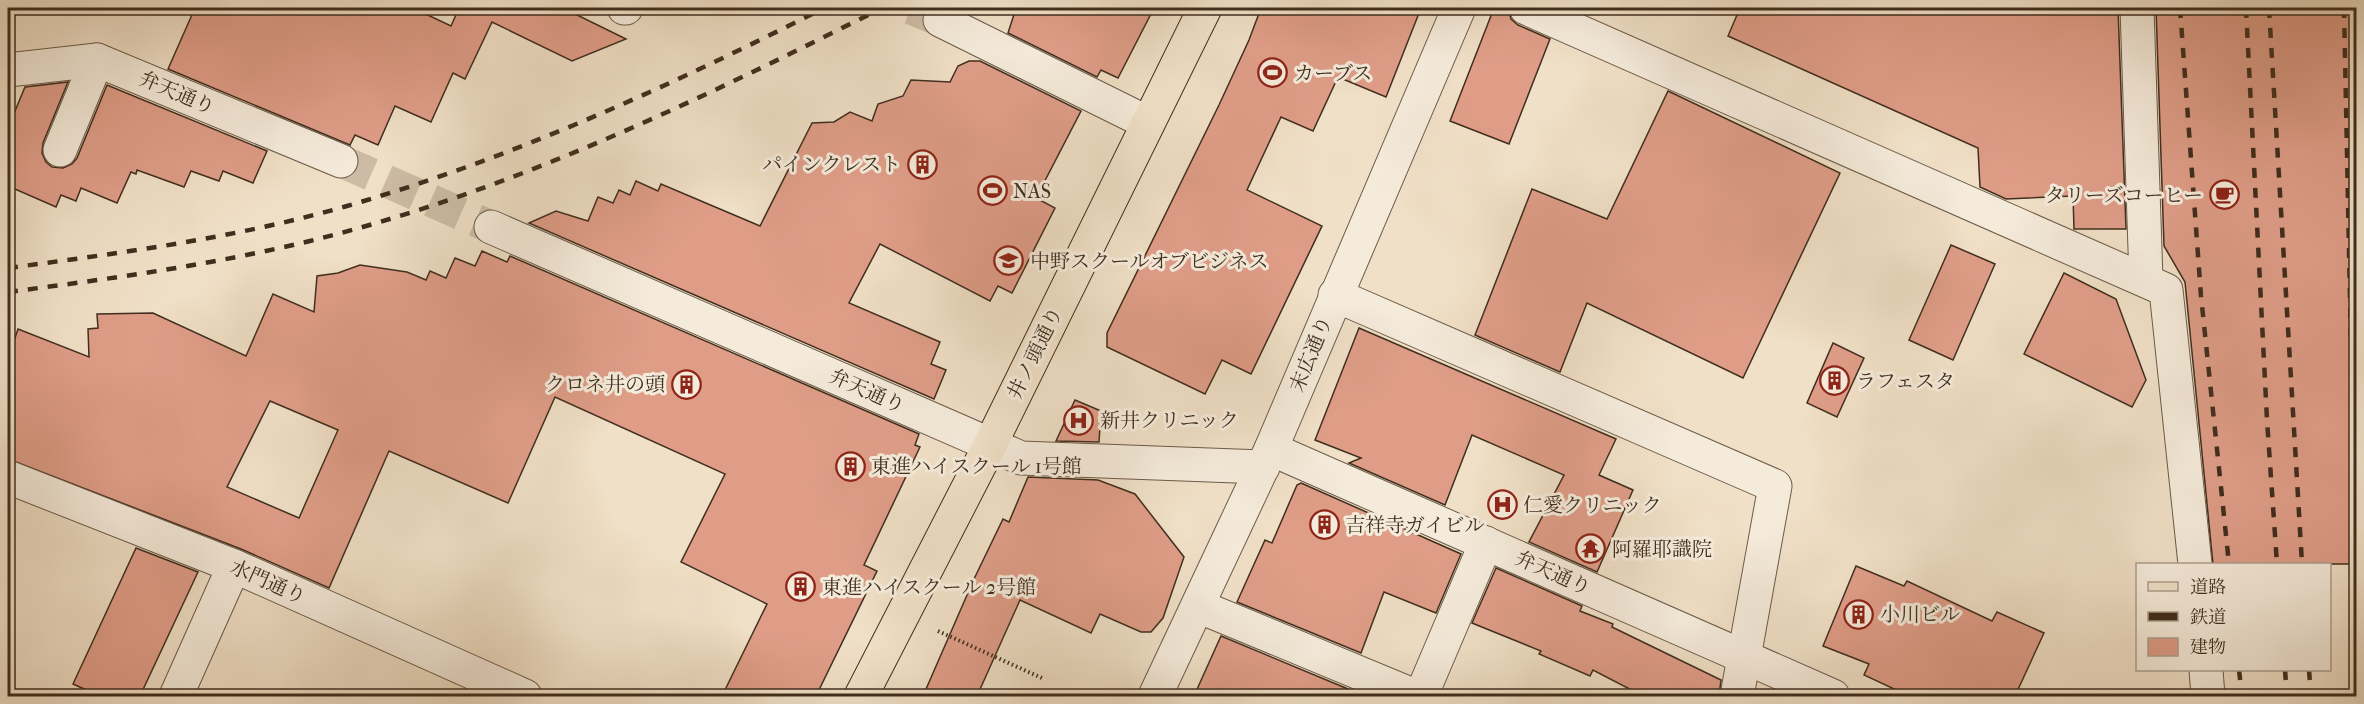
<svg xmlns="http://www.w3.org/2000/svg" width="2364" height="704" viewBox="0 0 2364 704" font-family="'IM FELL French Canon','Noto Serif JP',serif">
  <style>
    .building { fill: #df9d88; stroke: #402e1e; stroke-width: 1.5; fill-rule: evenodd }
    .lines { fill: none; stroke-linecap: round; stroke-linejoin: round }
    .minor-tunnel { stroke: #cdbca5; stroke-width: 33; stroke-dasharray: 33 16; stroke-linecap: butt }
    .minor-casing { stroke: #6c5a48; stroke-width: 35 }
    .major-casing { stroke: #402e1e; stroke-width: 35 }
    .path { stroke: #402e1e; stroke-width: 4; stroke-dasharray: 1.5 3; stroke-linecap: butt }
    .minor { stroke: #f5ebdb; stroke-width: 33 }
    .major { stroke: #f0e0c7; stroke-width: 33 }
    .rail { stroke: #402e1e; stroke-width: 4.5; stroke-dasharray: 10 10; stroke-linecap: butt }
    .labels { text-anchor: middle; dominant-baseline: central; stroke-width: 6; stroke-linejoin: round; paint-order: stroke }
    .poi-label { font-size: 20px; fill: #402e1e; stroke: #f5ebdb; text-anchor: start }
    .street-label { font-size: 20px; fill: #402e1e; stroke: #f5ebdb }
  </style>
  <rect width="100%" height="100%" fill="#f0e0c7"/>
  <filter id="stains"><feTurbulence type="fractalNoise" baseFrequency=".00333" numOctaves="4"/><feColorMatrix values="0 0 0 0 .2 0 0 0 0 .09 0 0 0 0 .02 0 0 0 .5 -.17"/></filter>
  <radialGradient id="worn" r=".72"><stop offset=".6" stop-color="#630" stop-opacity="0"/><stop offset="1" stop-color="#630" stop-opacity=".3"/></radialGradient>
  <g class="building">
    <polygon points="195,8 413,8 451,26 459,8 563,8 626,39 572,61 492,22 465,79 453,73 431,122 395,106 378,145 355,135 350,145 168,69"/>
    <polygon points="1016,8 1154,8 1118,78 1101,70 1097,77 1008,33"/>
    <polygon points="1261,8 1421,8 1386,97 1338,77 1313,131 1281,117 1247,190 1322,226 1251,374 1222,360 1205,394 1107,347 1107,333 1219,105 1249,40"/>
    <polygon points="1494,8 1508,8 1511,19 1518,25 1550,39 1509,144 1450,121"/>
    <polygon points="1740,8 2118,8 2126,229 2074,229 2073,196 2006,199 1980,187 1978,148 1728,36"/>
    <polygon points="2156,8 2351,8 2356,265 2356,564 2213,564 2185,282 2164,246"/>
    <polygon points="969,61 980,61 1081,111 1036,198 1055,208 1012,293 998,286 990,301 880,244 849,303 940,342 931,364 946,370 934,399 529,223 556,211 588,221 598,197 613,203 619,190 630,195 636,181 658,191 661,184 760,226 812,123 834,122 850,112 872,121 878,104 903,96 911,80 950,82 958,66"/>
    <polygon points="68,82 43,143 42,153 46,162 52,167 63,168 72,164 77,158 107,85 267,151 253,183 223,171 219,181 191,171 184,187 137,170 136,174 131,172 117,203 81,188 76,201 61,195 56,207 8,186 8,128 25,87"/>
    <polygon points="1668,91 1840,173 1743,378 1587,303 1560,372 1475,335 1532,189 1607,219"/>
    <polygon points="1951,245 1995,264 1953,360 1909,340"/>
    <path d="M482,251L507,262L510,256L919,434L915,445L920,447L864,565L877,571L816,696H722L767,604L681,562L725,474L555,397L508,503L389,451L329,588L241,549L8,459V335L15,338L18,329L89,357L88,329L98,328L97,314L153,313L246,356L273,294L314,312L317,276L338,273L360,265L407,272L426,280L430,271L446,278L455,258L475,266ZM270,401L338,430L299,518L227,487Z"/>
    <polygon points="2064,273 2116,299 2146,380 2132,407 2024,354"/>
    <polygon points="1359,328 1616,439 1599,475 1633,490 1597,572 1529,542 1564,475 1472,435 1445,505 1349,463 1361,458 1315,440"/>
    <polygon points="1833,343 1864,358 1837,417 1807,403"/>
    <polygon points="1075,400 1101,411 1099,442 1056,441"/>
    <polygon points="1028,477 1098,480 1135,494 1184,557 1163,618 1151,632 1141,632 1100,614 1091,633 1020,600 977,696 923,696 974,579 1003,519 1009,522"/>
    <polygon points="1301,483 1461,554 1436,613 1384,592 1361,653 1237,602 1265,540 1272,543 1297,485"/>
    <polygon points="136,548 198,572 140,696 100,696 73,684"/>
    <polygon points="1856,566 1904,586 1907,581 1992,621 1997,612 2044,633 2015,696 1909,696 1864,675 1869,664 1823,646"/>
    <polygon points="1496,568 1582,606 1580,611 1613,624 1612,627 1721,680 1719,696 1643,696 1593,670 1590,676 1539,654 1541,651 1472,623"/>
    <polygon points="1221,636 1348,689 1345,696 1194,696"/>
  </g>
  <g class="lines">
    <g class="minor-tunnel">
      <polyline points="911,8 940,20"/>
      <polyline points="341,161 491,227"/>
    </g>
    <defs>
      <g id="minor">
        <polyline points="624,8 626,8"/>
        <polyline points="1526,8 2166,290 2195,564"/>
        <polyline points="2137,8 2146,280"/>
        <polyline points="940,20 1148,123"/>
        <polyline points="8,70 97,60 341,161"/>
        <polyline points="60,150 97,60"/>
        <polyline points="491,227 1021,458 1263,467"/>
        <polyline points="1335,295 1775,486 1737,696"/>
        <polyline points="1271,449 1833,696"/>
        <polyline points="8,477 234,566 525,696"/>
        <polyline points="1198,606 1415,696"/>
        <polyline points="2206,670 2208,696"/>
        <polyline points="176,696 234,566"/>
        <polyline points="1155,696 1271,449 1459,8"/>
        <polyline points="1421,696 1486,543"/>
      </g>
      <polyline id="major" points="861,696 990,445 1205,8"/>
    </defs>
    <use href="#minor" class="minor-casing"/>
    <use href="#major" class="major-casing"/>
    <polyline class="path" points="938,631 1044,679"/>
    <use href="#minor" class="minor"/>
    <use href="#major" class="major"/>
    <g class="rail">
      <polyline points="2180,8 2201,296 2229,564"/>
      <polyline points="2246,8 2267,420 2277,564"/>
      <polyline points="2269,8 2302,564"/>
      <polyline points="2344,8 2356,589"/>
      <path d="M8,268C121,253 236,238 347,206C513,158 670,86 824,8"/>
      <path d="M8,292C109,279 211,265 310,241C512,191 697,101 882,8"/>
      <polyline points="2239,670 2242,696"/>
      <polyline points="2285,670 2287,696"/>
      <polyline points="2309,670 2311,696"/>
    </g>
  </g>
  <defs>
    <symbol id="stadium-ring" viewBox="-11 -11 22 22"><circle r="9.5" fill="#f5ebdb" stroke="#8f2418" stroke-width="1.5"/><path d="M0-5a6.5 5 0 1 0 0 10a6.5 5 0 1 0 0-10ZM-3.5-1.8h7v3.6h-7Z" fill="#8f2418"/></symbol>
    <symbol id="building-ring" viewBox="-11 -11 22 22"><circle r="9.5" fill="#f5ebdb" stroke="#8f2418" stroke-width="1.5"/><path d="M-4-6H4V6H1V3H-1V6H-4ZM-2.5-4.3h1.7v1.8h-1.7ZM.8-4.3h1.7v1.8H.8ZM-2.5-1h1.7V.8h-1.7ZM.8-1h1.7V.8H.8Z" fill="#8f2418"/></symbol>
    <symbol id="cafe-ring" viewBox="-11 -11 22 22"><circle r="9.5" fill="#f5ebdb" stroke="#8f2418" stroke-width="1.5"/><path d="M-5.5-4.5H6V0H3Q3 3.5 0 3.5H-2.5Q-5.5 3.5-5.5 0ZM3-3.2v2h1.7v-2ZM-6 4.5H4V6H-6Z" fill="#8f2418"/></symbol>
    <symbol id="school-ring" viewBox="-11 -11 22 22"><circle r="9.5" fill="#f5ebdb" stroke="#8f2418" stroke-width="1.5"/><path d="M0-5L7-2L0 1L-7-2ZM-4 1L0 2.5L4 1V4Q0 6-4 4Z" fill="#8f2418"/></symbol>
    <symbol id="hospital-ring" viewBox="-11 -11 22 22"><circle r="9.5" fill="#f5ebdb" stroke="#8f2418" stroke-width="1.5"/><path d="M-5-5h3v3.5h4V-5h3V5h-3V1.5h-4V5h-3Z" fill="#8f2418"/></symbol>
    <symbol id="temple-ring" viewBox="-11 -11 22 22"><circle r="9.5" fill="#f5ebdb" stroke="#8f2418" stroke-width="1.5"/><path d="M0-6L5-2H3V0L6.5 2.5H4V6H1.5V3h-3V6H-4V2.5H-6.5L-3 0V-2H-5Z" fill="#8f2418"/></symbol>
  </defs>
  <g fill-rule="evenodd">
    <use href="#stadium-ring" x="1256" y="56" width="33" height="33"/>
    <use href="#building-ring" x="906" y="148" width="33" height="33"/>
    <use href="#stadium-ring" x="976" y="174" width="33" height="33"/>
    <use href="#cafe-ring" x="2208" y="178" width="33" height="33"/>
    <use href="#school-ring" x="992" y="244" width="33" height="33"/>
    <use href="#building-ring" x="1818" y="364" width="33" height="33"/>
    <use href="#building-ring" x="670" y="368" width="33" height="33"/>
    <use href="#hospital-ring" x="1062" y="404" width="33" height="33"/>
    <use href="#building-ring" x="834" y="450" width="33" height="33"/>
    <use href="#hospital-ring" x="1486" y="488" width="33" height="33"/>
    <use href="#building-ring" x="1308" y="508" width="33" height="33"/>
    <use href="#temple-ring" x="1574" y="532" width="33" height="33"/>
    <use href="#building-ring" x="784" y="570" width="33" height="33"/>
    <use href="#building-ring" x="1842" y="598" width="33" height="33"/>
  </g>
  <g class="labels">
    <g class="poi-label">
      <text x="1294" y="73">カーブス</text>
      <text x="901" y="164" text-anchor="end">パインクレスト</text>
      <text x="1013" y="191">NAS</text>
      <text x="2203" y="195" text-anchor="end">タリーズコーヒー</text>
      <text x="1030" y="261">中野スクールオブビジネス</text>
      <text x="1856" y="381">ラフェスタ</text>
      <text x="665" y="384" text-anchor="end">クロネ井の頭</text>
      <text x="1100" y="420">新井クリニック</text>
      <text x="871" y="466">東進ハイスクール 1号館</text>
      <text x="1523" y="505">仁愛クリニック</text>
      <text x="1345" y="525">吉祥寺ガイビル</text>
      <text x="1612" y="549">阿羅耶識院</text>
      <text x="822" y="587">東進ハイスクール 2号館</text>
      <text x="1880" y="614">小川ビル</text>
    </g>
    <g class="street-label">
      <text transform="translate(177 93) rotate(23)">弁天通り</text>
      <text transform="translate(1035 353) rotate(-64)">井ノ頭通り</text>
      <text transform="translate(1311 354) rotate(-68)">末広通り</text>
      <text transform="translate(867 391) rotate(24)">弁天通り</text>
      <text transform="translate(1553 573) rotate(24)">弁天通り</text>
      <text transform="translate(268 582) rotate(24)">水門通り</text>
    </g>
  </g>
  <rect width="2364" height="704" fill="none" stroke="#f0e0c7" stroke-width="30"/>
  <rect x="9" y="9" width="2346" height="686" fill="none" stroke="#402e1e" stroke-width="3"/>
  <rect x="15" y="15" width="2334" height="674" fill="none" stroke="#402e1e" stroke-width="1.5"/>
  <rect x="2136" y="563" width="195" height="108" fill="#f5ebdb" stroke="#ad9f8f" stroke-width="1.5"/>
  <rect x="2148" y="582" width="30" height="9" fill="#f0e0c7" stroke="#ad9f8f" stroke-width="1.5"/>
  <text x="2190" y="593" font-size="18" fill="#402e1e">道路</text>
  <rect x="2148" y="612" width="30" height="9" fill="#402e1e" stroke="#ad9f8f" stroke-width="1.5"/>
  <text x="2190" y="623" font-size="18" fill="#402e1e">鉄道</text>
  <rect x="2148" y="638" width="30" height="18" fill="#df9d88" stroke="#ad9f8f" stroke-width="1.5"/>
  <text x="2190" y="653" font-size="18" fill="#402e1e">建物</text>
  <rect width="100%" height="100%" filter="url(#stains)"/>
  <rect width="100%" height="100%" fill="url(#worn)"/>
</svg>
